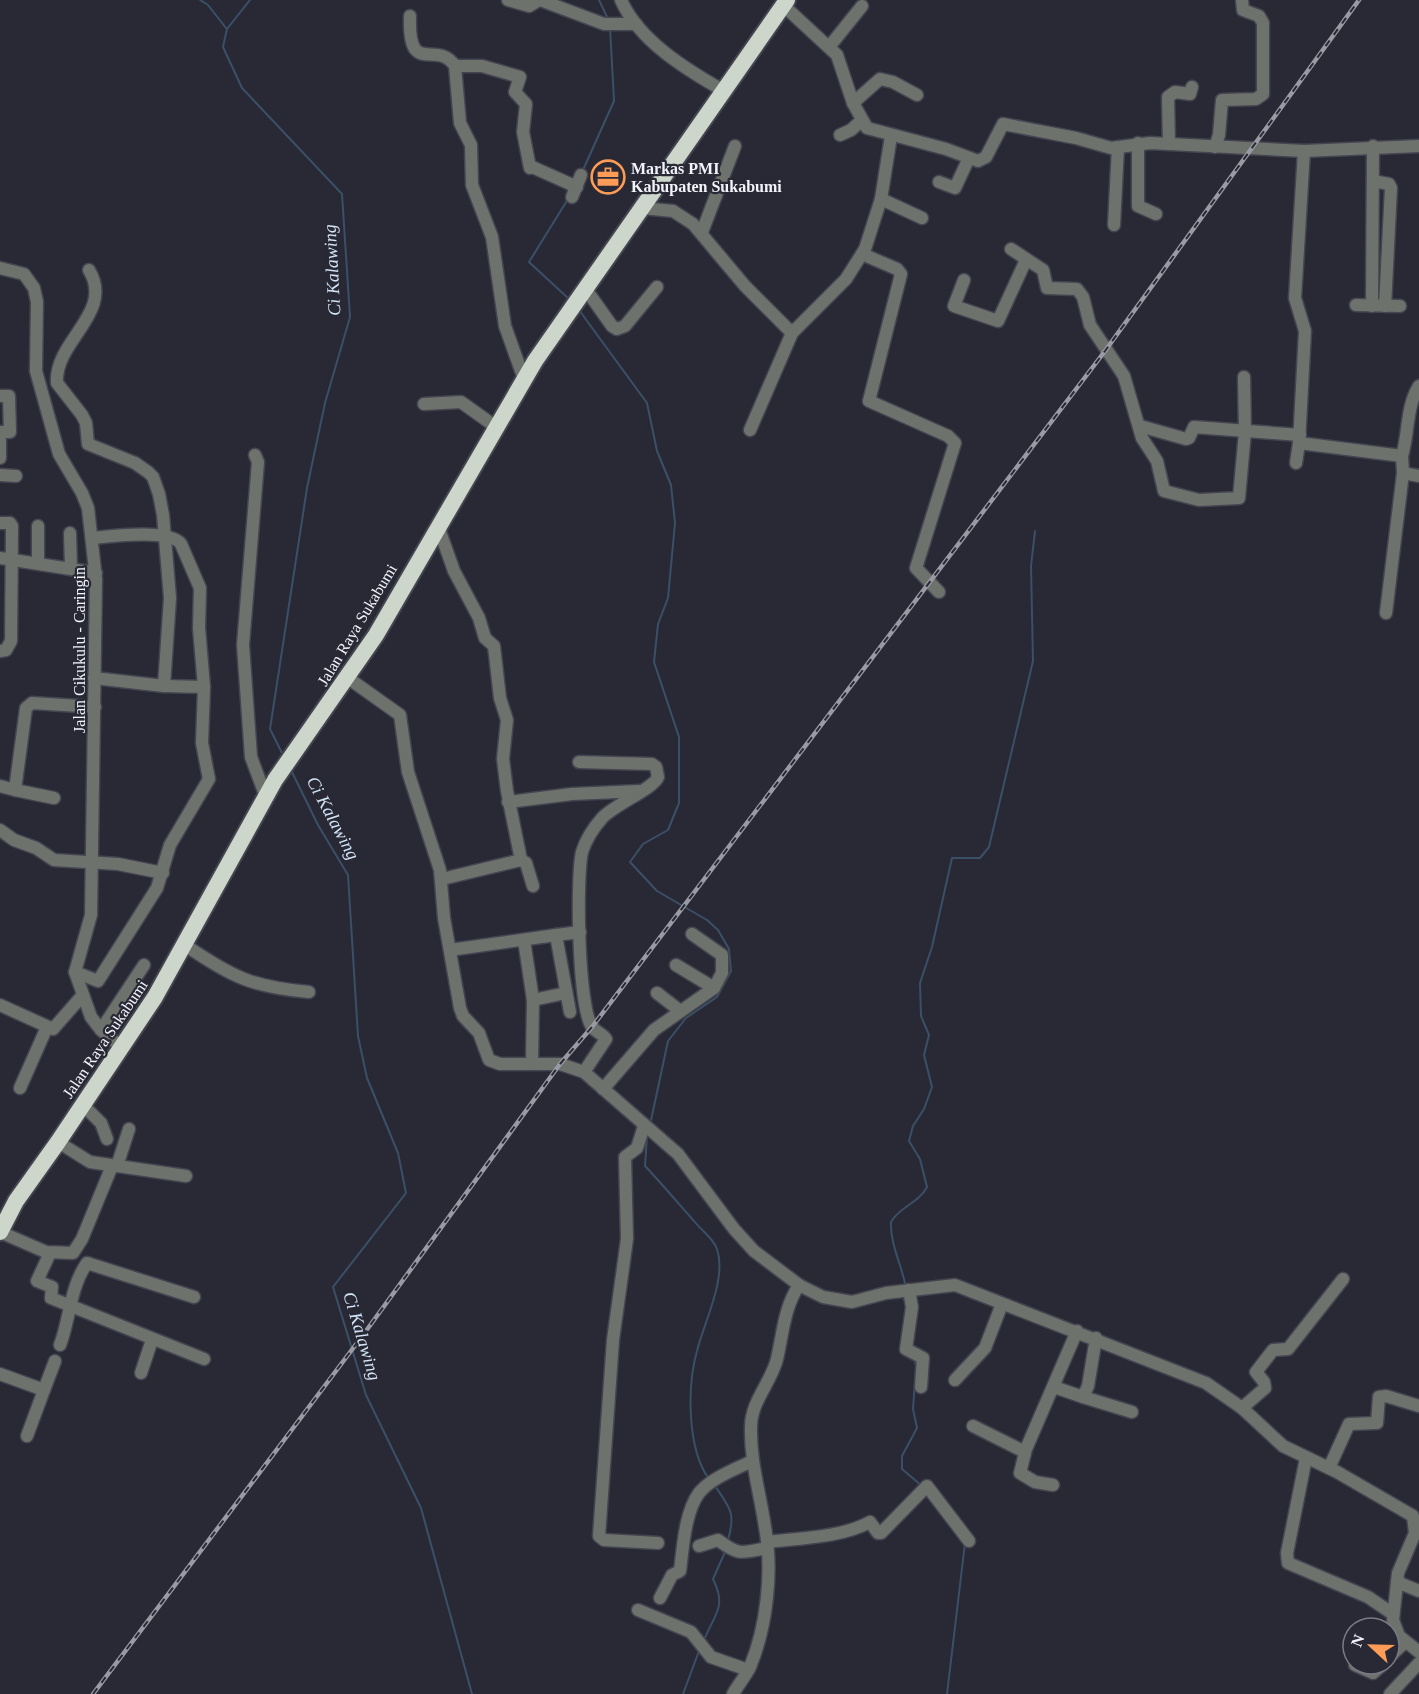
<svg xmlns="http://www.w3.org/2000/svg" width="1419" height="1694" viewBox="0 0 1419 1694" font-family="Georgia,serif">
  <style>
    .lines { fill: none; stroke-linecap: round; stroke-linejoin: round }
    .stream { stroke: #3b5068; stroke-width: 2 }
    .minor-casing { stroke: #444550; stroke-width: 15 }
    .highway-casing { stroke: #444550; stroke-width: 20 }
    .minor { stroke: #6e726d; stroke-width: 12 }
    .highway { stroke: #cdd6ca; stroke-width: 16 }
    .rail-casing { stroke: #999aa3; stroke-width: 4.5 }
    .rail { stroke: #282934; stroke-width: 2; stroke-dasharray: 7; stroke-linecap: butt }
    .labels { text-anchor: middle; dominant-baseline: central; stroke-width: 4.5; stroke-linejoin: round; paint-order: stroke }
    .poi-label { font-size: 16px; font-weight: bold; fill: #f2f3fb; stroke: #282934; text-anchor: start }
    .street-label { font-size: 16px; fill: #f2f3fb; stroke: #282934 }
    .water-label { font-size: 18px; font-style: italic; fill: #d4e5f8; stroke: #282934 }
  </style>
  <rect width="100%" height="100%" fill="#282934"/>
  <g class="lines">
    <g class="stream">
      <polyline points="200,0 208,5 226,28"/>
      <polyline points="250,0 227,29 223,47 242,88 342,194 350,317 325,403 307,488 270,729 284,757"/>
      <polyline points="599,0 608,19"/>
      <polyline points="583,170 614,101 610,27"/>
      <polyline points="568,199 529,262 569,299"/>
      <polyline points="579,310 647,403 657,451 671,485 675,523 668,598 658,624 654,662 679,737 679,803 668,830 643,844 630,862 657,891 707,920 718,930 729,949 731,971 717,997 686,1018 668,1041 650,1125"/>
      <polyline points="291,770 318,825 348,875 358,1036 367,1078 398,1153 406,1193 333,1287 366,1395 421,1508 472,1694"/>
      <path d="M647,1136L645,1166C662,1184 678,1203 694,1221C701,1230 713,1238 717,1249C727,1279 704,1322 697,1351C687,1386 687,1449 709,1479"/>
      <path d="M906,1288C902,1265 890,1245 891,1222C899,1207 919,1203 927,1187L920,1159L909,1141L913,1126L924,1109L932,1087L924,1055L929,1035L921,1016L920,983L932,947L952,858H980L989,847L1033,661L1031,566L1035,531"/>
      <polyline points="914,1359 916,1366 913,1409 917,1428 902,1456 902,1469 922,1486"/>
      <path d="M715,1486C730,1508 736,1513 728,1540"/>
      <path d="M704,1640C715,1613 727,1607 713,1579L725,1552"/>
      <polyline points="683,1694 699,1651"/>
      <polyline points="947,1694 965,1543"/>
    </g>
    <defs>
      <g id="minor">
        <polyline points="508,0 529,6 539,0"/>
        <polyline points="540,0 604,24 636,24"/>
        <path d="M621,0C639,41 687,70 724,91"/>
        <polyline points="783,5 837,55 853,103 867,128 946,149 978,161 986,157 1003,124 1076,138 1111,148 1150,143 1304,151 1419,146"/>
        <path d="M410,16C408,79 436,38 455,66L460,123L471,145L472,185L492,237L505,326L524,379"/>
        <polyline points="829,47 862,6"/>
        <polyline points="455,66 482,66 520,77 515,92 526,104 523,132 530,168"/>
        <polyline points="853,103 880,79 893,82 917,95"/>
        <polyline points="840,135 851,130 861,121"/>
        <polyline points="1138,143 1138,206 1156,214"/>
        <polyline points="1169,144 1168,97 1175,92 1190,94 1192,87"/>
        <polyline points="1215,147 1219,135 1222,100 1256,99 1263,94 1263,23 1259,16 1243,10 1242,0"/>
        <polyline points="1304,151 1295,298 1305,331 1299,443 1402,456 1403,473 1386,613"/>
        <polyline points="530,166 577,187"/>
        <polyline points="1373,181 1389,184 1391,188 1385,306"/>
        <polyline points="939,182 955,188 969,158"/>
        <polyline points="572,197 581,175"/>
        <polyline points="881,199 922,218"/>
        <polyline points="642,208 673,211 693,224 745,286 792,333"/>
        <polyline points="1114,225 1118,147"/>
        <polyline points="702,232 735,146"/>
        <polyline points="1011,249 1043,270 1047,288 1077,289 1083,297 1090,325 1124,376 1142,438 1157,461 1164,491 1199,500 1239,498 1245,432 1244,377"/>
        <polyline points="862,254 897,269 901,274 869,401 948,436 955,443 916,568 939,592"/>
        <polyline points="0,268 24,274 34,288 37,302 36,371 59,454 82,493 88,508 96,579 91,915 75,972 91,1017 101,1030 121,1047"/>
        <path d="M89,270C115,313 54,341 57,383L82,415L86,423L88,444L135,463L148,472L153,477L159,494L163,515L170,598L164,686L94,678"/>
        <polyline points="964,280 954,306 998,321 1026,260"/>
        <polyline points="585,288 612,326 617,329 625,326 657,287"/>
        <polyline points="1356,305 1400,306"/>
        <polyline points="1372,306 1373,146"/>
        <polyline points="0,396 9,396 10,432 0,432"/>
        <polyline points="424,404 461,402 496,427"/>
        <polyline points="1140,426 1186,439 1189,438 1194,427 1300,435"/>
        <polyline points="750,430 792,333 846,279 865,249 881,199 891,136"/>
        <polyline points="0,440 0,458"/>
        <polyline points="255,455 258,462 243,645 251,757 266,797"/>
        <path d="M1402,456C1409,432 1406,407 1419,386"/>
        <polyline points="1296,463 1299,443"/>
        <polyline points="1403,473 1419,476"/>
        <polyline points="0,475 16,476"/>
        <polyline points="0,523 10,523 12,526 11,641 6,650 0,651"/>
        <polyline points="38,526 38,562"/>
        <polyline points="438,526 454,571 479,618 485,638 494,646 500,698 507,720 503,759 507,791 521,860 526,863 533,886"/>
        <polyline points="70,533 71,568"/>
        <polyline points="0,558 96,573"/>
        <polyline points="348,678 400,715 408,772 440,870 444,918 460,1008 463,1016 479,1033 489,1060 500,1064 560,1064 584,1072 678,1154 734,1229 754,1251 799,1285 823,1297 852,1302 886,1293 955,1285 1206,1383 1242,1408 1283,1446 1337,1472 1413,1516 1415,1533 1398,1573 1393,1620 1399,1636 1419,1652"/>
        <polyline points="164,686 204,687"/>
        <path d="M579,762L652,764L656,767L658,777C654,788 616,804 603,817C594,827 586,839 582,852C576,879 578,1006 592,1027C596,1032 603,1034 606,1039L584,1072"/>
        <polyline points="0,786 15,790"/>
        <polyline points="54,798 15,790 26,708 32,703 95,707"/>
        <polyline points="508,802 572,794 639,791"/>
        <polyline points="0,830 14,840 36,848 54,860 118,864 163,873"/>
        <polyline points="442,879 521,860"/>
        <polyline points="556,935 580,932"/>
        <polyline points="524,940 533,1000 566,993"/>
        <path d="M185,945C232,977 252,987 309,992"/>
        <polyline points="450,950 556,935 570,1012"/>
        <polyline points="676,965 714,988"/>
        <path d="M75,972L98,981L157,888L170,845L209,779L202,743L204,687L199,628L200,588L181,544C170,529 112,536 93,538"/>
        <polyline points="657,993 679,1010"/>
        <polyline points="0,1005 53,1029 82,996"/>
        <polyline points="101,1030 144,965"/>
        <polyline points="532,1063 533,1000"/>
        <polyline points="20,1088 47,1027"/>
        <polyline points="603,1089 654,1030 714,988 722,973 722,955 692,934"/>
        <polyline points="83,1105 101,1123 107,1139"/>
        <polyline points="644,1126 637,1148 625,1157 627,1239 613,1340 599,1536 604,1540 658,1543"/>
        <polyline points="58,1142 90,1162 186,1176"/>
        <polyline points="117,1166 129,1129"/>
        <polyline points="0,1232 46,1252 73,1253 82,1239 112,1166"/>
        <polyline points="50,1253 37,1281 52,1287 51,1298 204,1359"/>
        <polyline points="909,1290 912,1307 906,1349 923,1358 921,1387"/>
        <path d="M60,1345C70,1319 70,1287 87,1263L194,1297"/>
        <polyline points="141,1373 152,1340"/>
        <polyline points="0,1374 44,1390 55,1361"/>
        <polyline points="955,1380 985,1348 1002,1304"/>
        <polyline points="1054,1387 1083,1397 1088,1386 1096,1338"/>
        <polyline points="1083,1397 1132,1412"/>
        <polyline points="1242,1408 1265,1388 1264,1382 1256,1372 1273,1350 1288,1349 1343,1279"/>
        <polyline points="973,1426 1025,1452"/>
        <polyline points="27,1436 44,1390"/>
        <polyline points="1306,1458 1287,1553 1288,1563 1368,1597 1393,1614"/>
        <polyline points="1329,1468 1349,1424 1377,1423 1379,1397 1386,1396 1419,1406"/>
        <polyline points="1053,1485 1035,1482 1020,1473 1026,1449 1077,1331"/>
        <path d="M767,1542C801,1538 840,1538 870,1522L878,1533H881L927,1486L969,1541"/>
        <path d="M699,1546L718,1540C739,1556 742,1553 767,1548"/>
        <polyline points="1397,1582 1419,1591"/>
        <path d="M660,1598L672,1575L680,1571C683,1547 685,1512 699,1493C711,1478 736,1469 752,1461"/>
        <polyline points="638,1610 691,1632 711,1657 748,1670"/>
        <polyline points="1389,1657 1405,1642"/>
        <polyline points="1355,1665 1373,1673 1383,1664"/>
        <path d="M733,1694C738,1685 745,1677 750,1667C767,1626 773,1571 765,1527C760,1493 750,1461 751,1427C751,1401 771,1383 777,1359C783,1333 784,1308 799,1285"/>
        <polyline points="1390,1694 1419,1663"/>
      </g>
      <polyline id="highway" points="0,1232 16,1201 58,1142 155,997 275,780 376,635 535,361 787,0"/>
    </defs>
    <use href="#minor" class="minor-casing"/>
    <use href="#highway" class="highway-casing"/>
    <use href="#minor" class="minor"/>
    <use href="#highway" class="highway"/>
    <defs>
      <polyline id="rail" points="93,1694 366,1331 560,1064 592,1027 1105,351 1359,0"/>
    </defs>
    <use href="#rail" class="rail-casing"/>
    <use href="#rail" class="rail"/>
  </g>
  <defs>
    <symbol id="office-ring" viewBox="-11 -11 22 22"><circle r="9.5" fill="#282934" stroke="#fe9c57" stroke-width="1.5"/><path d="M-6-3h4V-5.5h4V-3h4V5H-6ZM-1-4.5V-3h2v-1.5ZM-6 0V1H6V0Z" fill="#fe9c57"/></symbol>
  </defs>
  <g fill-rule="evenodd">
    <use href="#office-ring" x="589" y="158" width="38" height="38"/>
  </g>
  <g class="labels">
    <g class="poi-label">
      <text x="631" y="168">Markas PMI<tspan x="631" dy="18">Kabupaten Sukabumi</tspan></text>
    </g>
    <g class="street-label">
      <text transform="translate(357 625) rotate(-59)">Jalan Raya Sukabumi</text>
      <text transform="translate(79 650) rotate(-90)">Jalan Cikukulu - Caringin</text>
      <text transform="translate(105 1039) rotate(-56)">Jalan Raya Sukabumi</text>
    </g>
    <g class="water-label">
      <text transform="translate(332 270) rotate(-93)">Ci Kalawing</text>
      <text transform="translate(333 818) rotate(62)">Ci Kalawing</text>
      <text transform="translate(362 1336) rotate(73)">Ci Kalawing</text>
    </g>
  </g>
  <g transform="translate(1371 1646) rotate(292)"><circle r="28" fill="#282934" stroke="#797a84" stroke-width="1.5"/>
  <path d="M0-4.5L10 22L0 15L-10 22Z" fill="#fe9c57"/>
  <text y="-9" font-size="16" font-weight="bold" text-anchor="middle" fill="#f2f3fb">N</text>
  </g>
</svg>
